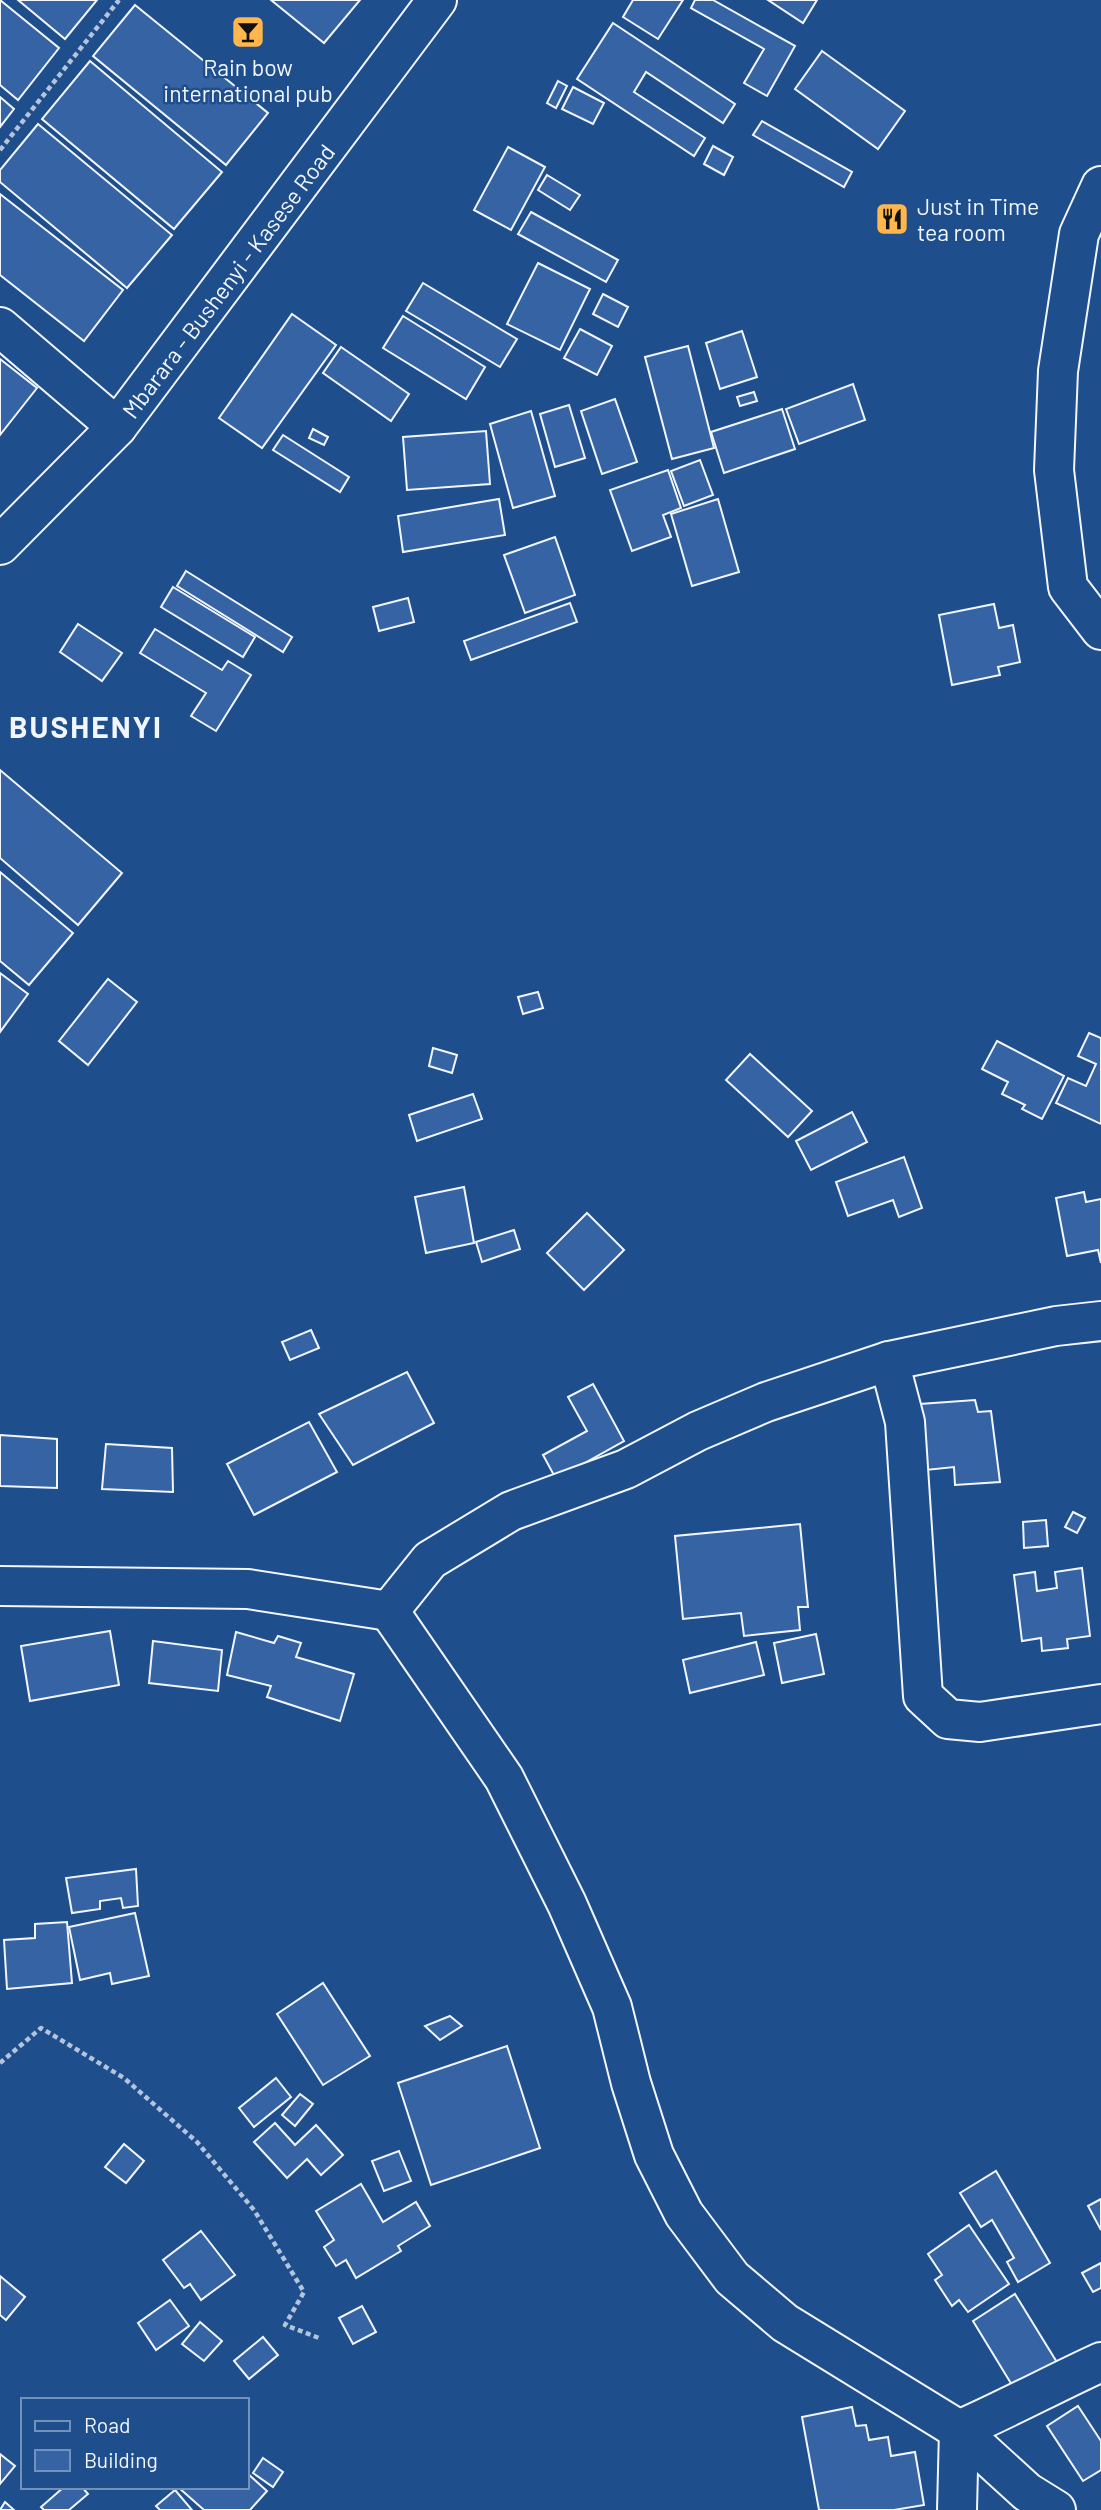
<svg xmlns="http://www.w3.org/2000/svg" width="1101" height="2510" viewBox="0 0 1101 2510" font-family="Barlow,sans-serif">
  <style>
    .building { fill: #3563a3; stroke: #f2f6ff; stroke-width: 2 }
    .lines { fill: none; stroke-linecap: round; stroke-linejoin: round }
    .minor-casing { stroke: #f2f6ff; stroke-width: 42 }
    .major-casing { stroke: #f2f6ff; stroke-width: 42 }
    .path { stroke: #b3c4dc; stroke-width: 4.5; stroke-dasharray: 5 3.5; stroke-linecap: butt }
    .minor { stroke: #1f4e8c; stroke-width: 38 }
    .major { stroke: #1f4e8c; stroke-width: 38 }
    .labels { text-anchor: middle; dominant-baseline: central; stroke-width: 5; stroke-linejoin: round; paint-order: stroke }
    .poi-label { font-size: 23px; fill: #f2f6ff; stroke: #1f4e8c }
    .street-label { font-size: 23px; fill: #f2f6ff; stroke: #1f4e8c }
    .district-label { font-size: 30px; font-weight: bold; letter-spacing: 2px; fill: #f2f6ff; stroke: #1f4e8c }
  </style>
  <rect width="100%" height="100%" fill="#1f4e8c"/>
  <g class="building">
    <polygon points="0,0 59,48 18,100 0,85"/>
    <polygon points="18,0 97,0 65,39"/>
    <polygon points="271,0 360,0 324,43"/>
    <polygon points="633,0 683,0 658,39 623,17"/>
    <polygon points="695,0 713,0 795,46 767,96 744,83 764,49 691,8"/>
    <polygon points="768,0 817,0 803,23"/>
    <polygon points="135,5 268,113 226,165 93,56"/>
    <polygon points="613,23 735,104 723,123 646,72 634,92 705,138 694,156 577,79"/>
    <polygon points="822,51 905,111 878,149 795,89"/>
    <polygon points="90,61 222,172 174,229 42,119"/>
    <polygon points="558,81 567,86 556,108 547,103"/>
    <polygon points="573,87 604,103 593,124 562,109"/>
    <polygon points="0,97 14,109 0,127"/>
    <polygon points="762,121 852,172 844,187 753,135"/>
    <polygon points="38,124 172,235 127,288 0,182 0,170"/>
    <polygon points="713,146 733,157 724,175 704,164"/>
    <polygon points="508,147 545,167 511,230 474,210"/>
    <polygon points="547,175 580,195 570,210 538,190"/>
    <polygon points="0,194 123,290 84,341 0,275"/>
    <polygon points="531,212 618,260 606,282 518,234"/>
    <polygon points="538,263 590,289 560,350 507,324"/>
    <polygon points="423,283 517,339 500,367 406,311"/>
    <polygon points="603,294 628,307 618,327 593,314"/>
    <polygon points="292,314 336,345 262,448 219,418"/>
    <polygon points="403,316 485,367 466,399 383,348"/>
    <polygon points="580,329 612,346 597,375 564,358"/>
    <polygon points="742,331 757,377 720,389 706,343"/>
    <polygon points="688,346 714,448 672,459 645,357"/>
    <polygon points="341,347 409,394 391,421 323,373"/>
    <polygon points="0,359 37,388 0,435"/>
    <polygon points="853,384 865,420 799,444 786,409"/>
    <polygon points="754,392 757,401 740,406 737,397"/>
    <polygon points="615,399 637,462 602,474 581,411"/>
    <polygon points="569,405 585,458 555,467 540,414"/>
    <polygon points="782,409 795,449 724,473 711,432"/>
    <polygon points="531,411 555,496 513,508 490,424"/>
    <polygon points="313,429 328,437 324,445 309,438"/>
    <polygon points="486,431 490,484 407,490 403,437"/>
    <polygon points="283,435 349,477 340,492 273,450"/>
    <polygon points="700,460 713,495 684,506 671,471"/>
    <polygon points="668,470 681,508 663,515 671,537 632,551 610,490"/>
    <polygon points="499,499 505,535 403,552 398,516"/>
    <polygon points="718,499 739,572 692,586 671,514"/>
    <polygon points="555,537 575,595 525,613 504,555"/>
    <polygon points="186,571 292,637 283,652 177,586"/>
    <polygon points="173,587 255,637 243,657 161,607"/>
    <polygon points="408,598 414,622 379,631 373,607"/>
    <polygon points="570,603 577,622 471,660 464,641"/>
    <polygon points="994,604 999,628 1013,625 1020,662 998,667 1000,675 952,685 939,615"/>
    <polygon points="78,624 122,653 102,681 60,652"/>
    <polygon points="155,629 222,670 228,661 251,675 216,731 191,716 206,693 140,653"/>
    <polygon points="0,770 122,873 78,925 0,858"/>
    <polygon points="0,872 73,933 29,985 0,961"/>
    <polygon points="0,973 28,994 0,1032"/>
    <polygon points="108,979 137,1002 88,1065 59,1041"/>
    <polygon points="538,992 543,1008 523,1014 518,997"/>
    <polygon points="1089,1033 1101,1038 1101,1124 1056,1103 1068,1078 1086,1086 1096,1064 1078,1056"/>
    <polygon points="997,1041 1064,1076 1042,1119 1022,1109 1025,1105 1002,1094 1008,1082 982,1069"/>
    <polygon points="433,1048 457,1055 452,1073 429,1066"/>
    <polygon points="750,1054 812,1111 788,1137 726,1080"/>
    <polygon points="473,1094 482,1119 417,1141 409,1115"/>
    <polygon points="852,1112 867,1142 811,1170 796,1141"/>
    <polygon points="904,1157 922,1208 899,1217 893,1200 848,1216 836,1182"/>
    <polygon points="464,1187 474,1243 426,1253 415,1197"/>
    <polygon points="1084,1192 1086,1202 1101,1199 1101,1263 1098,1250 1067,1256 1056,1198"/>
    <polygon points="587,1213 624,1250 584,1290 547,1253"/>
    <polygon points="514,1230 520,1249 482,1262 476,1242"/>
    <polygon points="311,1330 319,1348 290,1360 282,1342"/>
    <polygon points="407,1372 434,1423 353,1465 319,1414"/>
    <polygon points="593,1384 624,1441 556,1479 543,1455 587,1431 568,1397"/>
    <polygon points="975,1400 978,1412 991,1411 1000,1482 955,1485 954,1467 926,1470 920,1404"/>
    <polygon points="309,1422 337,1472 254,1515 227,1464"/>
    <polygon points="0,1435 57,1439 57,1488 0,1486"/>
    <polygon points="106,1444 172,1448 173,1492 102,1489"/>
    <polygon points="1073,1512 1085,1518 1077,1533 1065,1527"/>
    <polygon points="1046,1520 1048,1546 1024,1548 1023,1522"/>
    <polygon points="800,1524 808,1607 798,1607 800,1630 744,1636 741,1613 683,1619 675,1536"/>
    <polygon points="1082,1568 1090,1636 1067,1639 1068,1648 1042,1651 1041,1638 1022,1641 1014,1575 1035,1572 1037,1591 1057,1588 1055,1572"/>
    <polygon points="110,1631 119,1685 30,1701 21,1646"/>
    <polygon points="236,1632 274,1643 278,1636 301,1643 296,1657 354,1674 340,1721 267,1697 271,1686 227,1675"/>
    <polygon points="816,1634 824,1674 782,1683 774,1643"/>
    <polygon points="153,1641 222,1650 218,1691 149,1683"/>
    <polygon points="756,1642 764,1675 690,1693 683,1660"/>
    <polygon points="136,1869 138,1906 123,1908 121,1898 100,1901 100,1909 72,1913 66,1878"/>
    <polygon points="135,1913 149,1976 112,1984 110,1973 80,1980 69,1927"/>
    <polygon points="67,1922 72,1983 7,1989 4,1940 35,1938 35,1924"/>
    <polygon points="323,1983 370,2056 323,2085 277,2014"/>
    <polygon points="450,2016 462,2026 440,2040 425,2026"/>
    <polygon points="507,2046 540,2148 431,2185 398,2083"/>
    <polygon points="276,2078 291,2097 254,2127 239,2108"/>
    <polygon points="300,2094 313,2104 295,2126 282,2115"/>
    <polygon points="275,2123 295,2145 316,2125 343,2155 321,2175 307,2159 287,2178 254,2142"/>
    <polygon points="124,2144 144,2161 126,2183 105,2167"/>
    <polygon points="399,2151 411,2181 384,2191 372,2161"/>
    <polygon points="996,2171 1050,2263 1018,2282 1007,2262 1014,2258 992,2220 981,2227 960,2193"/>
    <polygon points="361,2184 383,2222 416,2202 430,2226 398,2246 401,2251 356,2278 346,2260 336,2266 324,2247 334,2240 316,2211"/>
    <polygon points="1101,2199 1101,2230 1088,2206"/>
    <polygon points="969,2225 1009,2284 968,2312 959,2300 952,2306 935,2280 942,2275 928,2254"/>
    <polygon points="201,2231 235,2275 201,2300 190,2284 184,2288 163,2260"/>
    <polygon points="1101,2263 1101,2288 1093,2292 1082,2273"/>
    <polygon points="0,2276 25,2297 6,2320 0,2315"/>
    <polygon points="1015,2294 1058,2364 1015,2390 973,2321"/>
    <polygon points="170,2300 189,2326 156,2350 138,2323"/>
    <polygon points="362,2306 376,2332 353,2344 339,2318"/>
    <polygon points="200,2322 222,2341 204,2361 182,2344"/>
    <polygon points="263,2337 278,2355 249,2379 234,2361"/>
    <polygon points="1078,2406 1101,2441 1101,2470 1083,2481 1047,2426"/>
    <polygon points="852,2407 856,2426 866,2425 869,2440 888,2437 891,2456 915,2452 924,2505 894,2510 819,2510 802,2417"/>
    <polygon points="0,2454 15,2466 0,2484"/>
    <polygon points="263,2458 283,2472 273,2487 253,2473"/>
    <polygon points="247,2473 267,2491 250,2510 204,2510 178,2487 247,2487"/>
    <polygon points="64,2487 82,2487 88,2494 69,2510 44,2510 41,2507"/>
    <polygon points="175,2490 192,2510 160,2510 156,2506"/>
    <polygon points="5,2502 14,2510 0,2510"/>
  </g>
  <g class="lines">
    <defs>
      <g id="minor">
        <polyline points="1101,186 1079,234 1058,371 1054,470 1068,587 1101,630"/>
        <polyline points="0,327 117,427"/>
        <polyline points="889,1361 905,1422 923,1696 948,1719 980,1722 1101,1704"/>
        <polyline points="0,1586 248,1589 389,1611 430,1560 511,1511 626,1469 698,1431 766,1402 889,1361 1056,1326 1101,1321"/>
        <polyline points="389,1611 504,1778 567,1904 612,2007 631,2083 654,2155 684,2214 732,2278 785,2323 959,2430 1027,2492 1056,2510"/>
        <path d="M957,2510L959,2430C1007,2409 1053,2384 1101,2362"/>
      </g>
      <polyline id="major" points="0,545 117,427 437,0"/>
    </defs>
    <use href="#minor" class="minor-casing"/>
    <use href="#major" class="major-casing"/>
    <g class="path">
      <polyline points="0,150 119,0"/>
      <polyline points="0,2063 41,2028 124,2078 197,2142 254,2210 304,2292 285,2325 319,2338"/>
    </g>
    <use href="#minor" class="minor"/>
    <use href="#major" class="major"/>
  </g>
  <defs>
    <symbol id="bar-square" viewBox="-11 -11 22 22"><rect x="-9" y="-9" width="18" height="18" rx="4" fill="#ffb74d" stroke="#1f4e8c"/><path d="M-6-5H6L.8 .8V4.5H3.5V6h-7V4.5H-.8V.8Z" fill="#111"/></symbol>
    <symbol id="restaurant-square" viewBox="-11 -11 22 22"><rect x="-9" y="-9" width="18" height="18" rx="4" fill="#ffb74d" stroke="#1f4e8c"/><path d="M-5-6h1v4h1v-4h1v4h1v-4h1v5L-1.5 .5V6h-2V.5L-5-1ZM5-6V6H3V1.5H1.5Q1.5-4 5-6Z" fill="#111"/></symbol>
  </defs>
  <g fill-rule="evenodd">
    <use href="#bar-square" x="229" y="13" width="38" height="38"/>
    <use href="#restaurant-square" x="873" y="200" width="38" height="38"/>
  </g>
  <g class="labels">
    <g class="poi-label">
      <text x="248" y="67">Rain bow<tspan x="248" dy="26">international pub</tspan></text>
      <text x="917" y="206" text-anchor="start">Just in Time<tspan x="917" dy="26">tea room</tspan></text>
    </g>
    <g class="street-label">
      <text transform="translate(228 281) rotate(-53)">Mbarara - Bushenyi - Kasese Road</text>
    </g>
    <g class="district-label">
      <text x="86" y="726">BUSHENYI</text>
    </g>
  </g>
  <rect x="21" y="2398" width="228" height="91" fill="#1f4e8c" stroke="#7391ba" stroke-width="2"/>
  <rect x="35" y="2421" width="35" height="10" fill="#1f4e8c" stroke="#7391ba" stroke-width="2"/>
  <text x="84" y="2433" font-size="21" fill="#f2f6ff">Road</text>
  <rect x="35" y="2450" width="35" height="21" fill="#3563a3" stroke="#7391ba" stroke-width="2"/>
  <text x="84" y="2468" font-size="21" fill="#f2f6ff">Building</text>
</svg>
